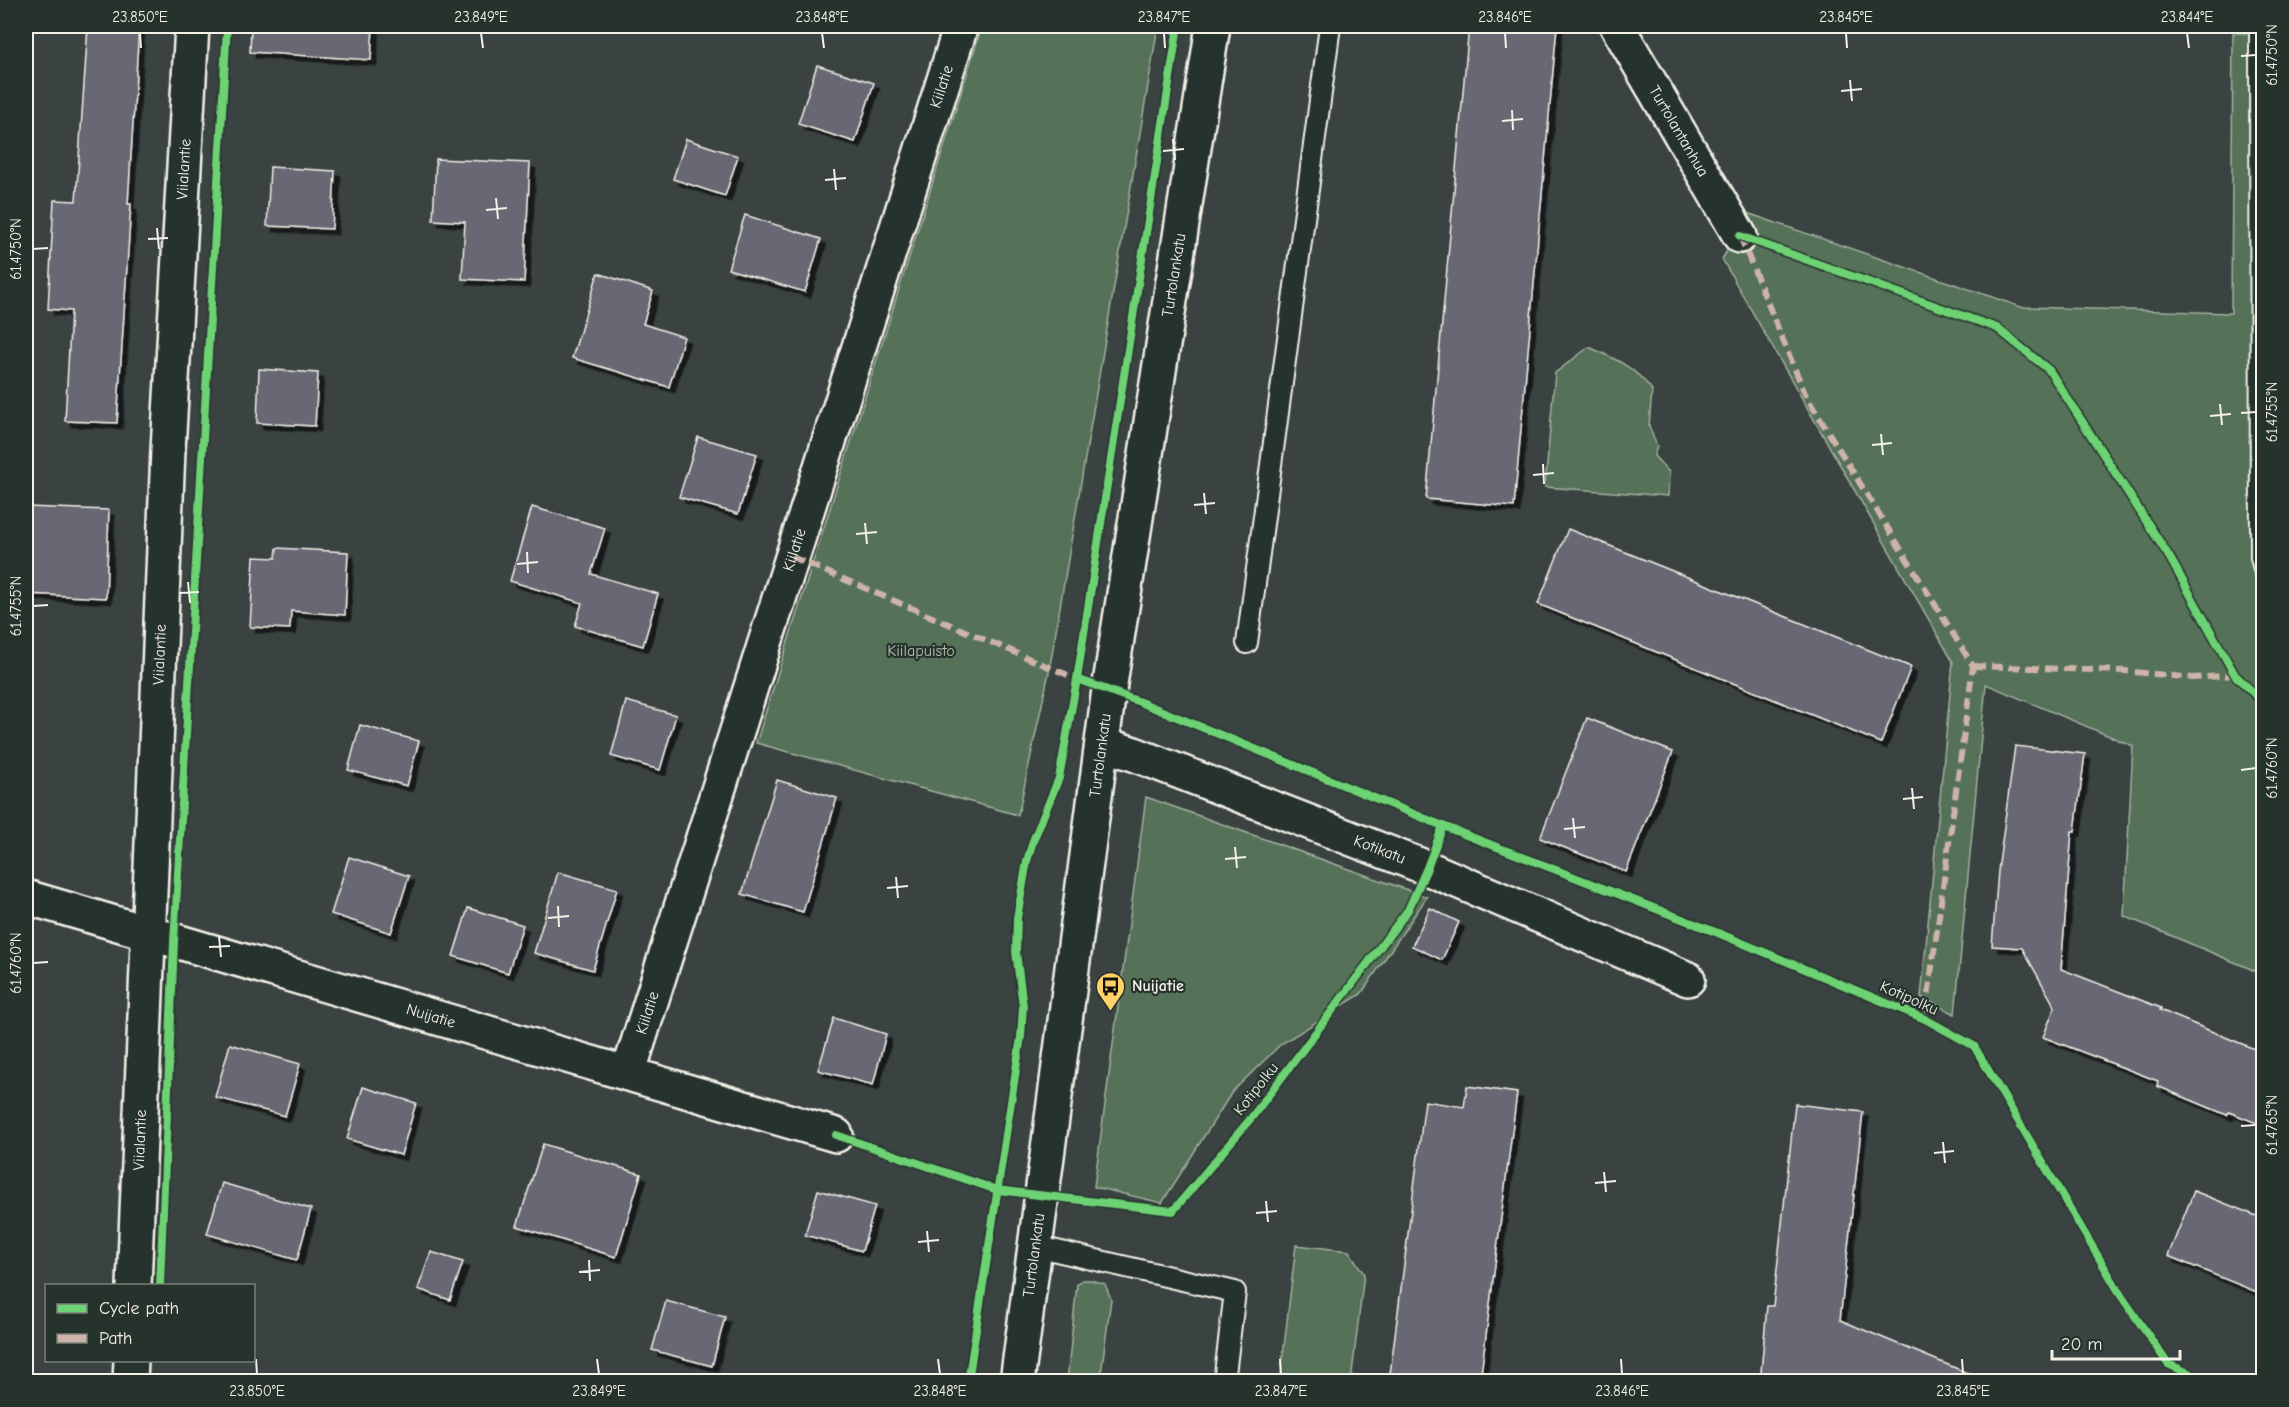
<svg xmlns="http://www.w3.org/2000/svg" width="2289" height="1407" viewBox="0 0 2289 1407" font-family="'Comic Neue',sans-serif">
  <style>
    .green { fill: #547159; stroke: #a4b1a0; stroke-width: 1.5 }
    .building { fill: #686774; stroke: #f4f1e8; stroke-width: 1.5; filter: url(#shadow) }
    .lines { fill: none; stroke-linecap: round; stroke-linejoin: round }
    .service-casing { stroke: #f4f1e8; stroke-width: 24 }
    .minor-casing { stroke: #f4f1e8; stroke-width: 38 }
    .secondary-casing { stroke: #f4f1e8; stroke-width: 38 }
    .service { stroke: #26332d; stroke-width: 20 }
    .minor { stroke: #26332d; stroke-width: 33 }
    .secondary { stroke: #26332d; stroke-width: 33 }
    .quiet { stroke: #ceb3a9; stroke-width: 6; stroke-dasharray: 12 6; stroke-linecap: butt }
    .cycleway-casing { stroke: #26332d; stroke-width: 11 }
    .cycleway { stroke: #6cd273; stroke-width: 8 }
    .ticks { fill: none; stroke: #f4f1e8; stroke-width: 2 }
    .labels { text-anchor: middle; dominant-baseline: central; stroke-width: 4.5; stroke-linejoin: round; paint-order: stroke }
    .street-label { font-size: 16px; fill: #f4f1e8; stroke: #26332d }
    .park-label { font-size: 16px; fill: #b4beaf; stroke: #26332d }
    .poi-label { font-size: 16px; font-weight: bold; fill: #f4f1e8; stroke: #26332d; text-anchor: start }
    .neatline { fill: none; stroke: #f4f1e8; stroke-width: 2 }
    .ticks-label { font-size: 15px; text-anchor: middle; fill: #f4f1e8 }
  </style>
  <defs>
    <filter id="shadow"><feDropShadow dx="5.5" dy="5.5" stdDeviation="0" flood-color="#0009"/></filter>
  </defs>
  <rect width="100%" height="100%" fill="#3a4342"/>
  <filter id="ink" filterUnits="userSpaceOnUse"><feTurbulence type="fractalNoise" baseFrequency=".0167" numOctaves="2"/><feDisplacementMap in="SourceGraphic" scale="12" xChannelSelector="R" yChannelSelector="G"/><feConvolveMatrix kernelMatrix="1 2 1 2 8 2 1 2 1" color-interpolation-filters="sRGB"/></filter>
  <g filter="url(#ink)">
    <g class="green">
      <polygon points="982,26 1158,26 1049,672 1018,815 756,743"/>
      <polygon points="2233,33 2263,34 2263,974 2124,916 2133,746 1986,684 1955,1014 1921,997 1953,662 1722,259 1750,214 2021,307 2231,313"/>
      <path d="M1589,347C1616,359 1633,366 1652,390L1649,426L1657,446L1654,456L1669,472L1668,496L1545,487L1555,373Z"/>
      <polygon points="1146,797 1427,897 1361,994 1281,1044 1232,1092 1162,1203 1094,1187"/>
      <polygon points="1296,1245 1349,1251 1364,1274 1351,1381 1280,1381"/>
      <polygon points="1083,1280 1091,1280 1105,1284 1111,1299 1100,1381 1067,1381 1077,1284"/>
    </g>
    <g class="building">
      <polygon points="88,26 139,26 128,204 131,204 117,423 65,421 71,311 48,309 54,200 76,201"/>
      <polygon points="251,26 373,26 371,60 250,52"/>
      <polygon points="1469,26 1557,26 1514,507 1426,499"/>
      <polygon points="817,65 874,83 855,142 798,124"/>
      <polygon points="686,139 738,156 725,196 673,179"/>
      <polygon points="436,159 530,163 524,282 462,279 465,222 433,220"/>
      <polygon points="270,167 335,171 332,229 267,226"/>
      <polygon points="745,215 821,239 805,292 728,269"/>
      <polygon points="598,273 653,291 643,324 684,337 669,387 572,358"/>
      <polygon points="259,369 318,373 315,426 257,423"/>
      <polygon points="698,437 757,454 738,514 679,497"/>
      <polygon points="26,507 109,510 106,598 26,594"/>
      <polygon points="532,507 605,528 591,574 658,594 643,646 575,626 582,603 510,581"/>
      <polygon points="1568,529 1911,667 1881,743 1538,604"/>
      <polygon points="277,548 348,552 345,615 291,611 290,629 250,627 254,557 276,558"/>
      <polygon points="626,701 676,715 660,770 611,756"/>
      <polygon points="1587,718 1673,752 1626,872 1540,838"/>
      <polygon points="360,725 419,741 407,786 348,770"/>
      <polygon points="2015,746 2085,754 2075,831 2072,831 2061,969 2161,1008 2160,1010 2264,1053 2264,1126 2229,1112 2227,1115 2157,1086 2158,1081 2043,1037 2055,1007 2022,948 1992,946 1998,871"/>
      <polygon points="777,780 837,798 803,912 742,894"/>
      <polygon points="349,857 409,876 391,933 331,914"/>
      <polygon points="558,872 617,889 593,970 534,953"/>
      <polygon points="468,908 523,925 508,973 453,956"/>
      <polygon points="1430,908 1459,922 1442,960 1412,946"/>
      <polygon points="834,1018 886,1034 873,1085 818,1070"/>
      <polygon points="230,1044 300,1064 285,1116 215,1097"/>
      <polygon points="1467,1086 1517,1093 1480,1382 1389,1382 1425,1101 1464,1107"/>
      <polygon points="363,1087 416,1103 401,1155 347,1139"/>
      <polygon points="1795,1104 1863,1112 1840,1320 1989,1382 1785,1382 1761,1372 1767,1306 1773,1306"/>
      <polygon points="543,1144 641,1174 616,1257 517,1226"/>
      <polygon points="222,1183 311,1209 297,1260 207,1234"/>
      <polygon points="818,1190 875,1206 862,1251 805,1235"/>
      <polygon points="2194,1191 2264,1219 2264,1295 2168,1256"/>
      <polygon points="431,1252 463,1262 450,1300 418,1289"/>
      <polygon points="666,1301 725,1317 712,1366 652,1350"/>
    </g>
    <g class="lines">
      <defs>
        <g id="service">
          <polyline points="2260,26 2261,557 2264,569"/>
          <polyline points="1247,643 1330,26"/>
          <polyline points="1035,1246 1235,1292 1224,1382"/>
        </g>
        <g id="minor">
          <path id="s1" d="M1617,26L1740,236"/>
          <path id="s2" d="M1102,744L1134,754L1427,868L1688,979"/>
          <path id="s3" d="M26,897L836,1135"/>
          <path id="s4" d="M628,1074L961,26"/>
          <path id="s5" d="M134,1286L168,450L192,26"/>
          <polyline points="130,1382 131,1360"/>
        </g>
        <g id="secondary">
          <path id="s6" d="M1017,1382L1109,690L1213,26"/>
        </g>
      </defs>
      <use href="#service" class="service-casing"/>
      <use href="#minor" class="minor-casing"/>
      <use href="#secondary" class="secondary-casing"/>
      <use href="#service" class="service"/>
      <use href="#minor" class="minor"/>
      <use href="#secondary" class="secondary"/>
      <g class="quiet">
        <polyline points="1740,236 1806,396 1973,666 1925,1019"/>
        <polyline points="792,557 1077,679"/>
        <polyline points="2261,557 2264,554"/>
        <polyline points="1973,666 2125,671 2193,678 2235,675"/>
      </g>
      <defs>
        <g id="cycleway">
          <polyline points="1740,236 1997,328 2049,370 2170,558 2235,675 2264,703"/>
          <polyline points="1077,679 1140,702 1443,826 1718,933 1925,1019 1974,1046 2122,1297 2168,1364 2209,1382"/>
          <polyline points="836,1135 997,1190 1173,1211 1252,1117 1408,910 1427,868 1443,826"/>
          <polyline points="160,1286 174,942 227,26"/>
          <polyline points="968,1382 1021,1037 1023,1006 1016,952 1017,918 1027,861 1033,841 1059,778 1077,679 1178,26"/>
        </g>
      </defs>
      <use href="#cycleway" class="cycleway-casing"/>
      <use href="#cycleway" class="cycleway"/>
    </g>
  </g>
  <path class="ticks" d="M140,33L141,48M481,33L483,48M822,33L824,48M1164,33L1165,48M1505,33L1506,48M1846,33L1847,48M2187,33L2189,48M2241,56L2256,55M1850,80L1852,101M1841,91L1862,89M1512,110L1513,130M1502,121L1523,119M1173,139L1175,160M1163,151L1184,149M834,169L836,190M825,180L846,178M496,198L498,219M486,210L507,208M157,228L159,249M148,239L168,238M33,249L48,248M2220,404L2222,425M2241,413L2256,412M2210,416L2231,414M1881,434L1883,455M1872,445L1892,443M1543,464L1544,484M1533,475L1554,473M1204,493L1206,514M1194,505L1215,503M865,523L867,544M856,534L877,532M527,552L528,573M517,564L538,562M188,582L190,603M179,593L199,592M33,606L48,605M2241,770L2256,768M1912,788L1914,809M1903,799L1923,797M1573,818L1575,838M1564,829L1585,827M1235,847L1237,868M1225,859L1246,857M896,877L898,898M887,888L908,886M558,906L559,927M548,918L569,916M219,936L221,957M209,947L230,946M33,963L48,962M2241,1126L2256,1125M1943,1142L1945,1163M1934,1153L1954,1151M1604,1172L1606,1192M1595,1183L1616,1181M1266,1201L1268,1222M1256,1213L1277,1211M927,1231L929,1252M918,1242L939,1240M589,1260L590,1281M579,1272L600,1270M256,1359L257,1374M597,1359L599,1374M938,1359L940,1374M1280,1359L1281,1374M1621,1359L1622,1374M1962,1359L1963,1374"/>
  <defs>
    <symbol id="bus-pin" viewBox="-11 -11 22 30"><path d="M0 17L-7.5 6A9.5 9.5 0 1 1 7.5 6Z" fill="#ffd166" stroke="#26332d"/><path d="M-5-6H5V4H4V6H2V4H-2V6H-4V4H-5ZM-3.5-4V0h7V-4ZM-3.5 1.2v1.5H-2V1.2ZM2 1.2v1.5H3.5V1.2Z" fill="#111"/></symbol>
  </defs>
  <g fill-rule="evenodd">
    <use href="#bus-pin" x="1094" y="970" width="33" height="45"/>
  </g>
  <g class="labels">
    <g class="street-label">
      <text stroke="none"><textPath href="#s4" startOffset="1036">Kiilatie</textPath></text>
      <text stroke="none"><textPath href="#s1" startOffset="122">Turtolantanhua</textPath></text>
      <text stroke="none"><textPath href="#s5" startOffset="1118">Viialantie</textPath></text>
      <text stroke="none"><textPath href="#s6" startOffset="1118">Turtolankatu</textPath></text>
      <text stroke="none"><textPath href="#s4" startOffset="550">Kiilatie</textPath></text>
      <text stroke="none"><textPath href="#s5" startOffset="632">Viialantie</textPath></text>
      <text stroke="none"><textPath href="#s6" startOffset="632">Turtolankatu</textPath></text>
      <text stroke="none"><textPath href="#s2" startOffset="297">Kotikatu</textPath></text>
      <text transform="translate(1909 998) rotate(24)">Kotipolku</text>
      <text stroke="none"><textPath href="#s4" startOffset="64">Kiilatie</textPath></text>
      <text stroke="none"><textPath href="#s3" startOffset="422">Nuijatie</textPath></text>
      <text transform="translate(1256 1089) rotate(-52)">Kotipolku</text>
      <text stroke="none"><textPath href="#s5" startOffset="146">Viialantie</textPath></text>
      <text stroke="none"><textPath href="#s6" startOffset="128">Turtolankatu</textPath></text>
    </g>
    <g class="park-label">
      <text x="921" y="651">Kiilapuisto</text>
    </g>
    <g class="poi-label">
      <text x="1132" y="986">Nuijatie</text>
    </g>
  </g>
  <rect width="2289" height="1407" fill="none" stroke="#26332d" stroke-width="66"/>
  <rect x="45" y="1284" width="210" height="78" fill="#26332d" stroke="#787f78" stroke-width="1.5"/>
  <rect x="57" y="1304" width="30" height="9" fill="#6cd273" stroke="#787f78" stroke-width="1.5"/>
  <text x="99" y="1314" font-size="18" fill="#f4f1e8">Cycle path</text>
  <rect x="57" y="1334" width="30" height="9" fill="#ceb3a9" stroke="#787f78" stroke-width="1.5"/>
  <text x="99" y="1344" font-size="18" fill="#f4f1e8">Path</text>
  <path d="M2052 1350v9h128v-9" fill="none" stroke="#f4f1e8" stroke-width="3"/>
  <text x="2061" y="1350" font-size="18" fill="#f4f1e8" stroke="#26332d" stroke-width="4.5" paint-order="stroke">20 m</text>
  <rect x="33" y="33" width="2223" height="1341" class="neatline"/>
  <g class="ticks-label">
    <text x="140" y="22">23.850°E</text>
    <text x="481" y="22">23.849°E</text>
    <text x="822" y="22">23.848°E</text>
    <text x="1164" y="22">23.847°E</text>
    <text x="1505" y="22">23.846°E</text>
    <text x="1846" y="22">23.845°E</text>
    <text x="2187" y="22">23.844°E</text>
    <text transform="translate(2272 55) rotate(-90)" y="5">61.4750°N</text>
    <text transform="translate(16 249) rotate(-90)" y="5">61.4750°N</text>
    <text transform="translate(2272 412) rotate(-90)" y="5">61.4755°N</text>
    <text transform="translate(16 606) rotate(-90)" y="5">61.4755°N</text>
    <text transform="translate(2272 768) rotate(-90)" y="5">61.4760°N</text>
    <text transform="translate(16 963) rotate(-90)" y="5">61.4760°N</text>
    <text transform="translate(2272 1125) rotate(-90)" y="5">61.4765°N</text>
    <text x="257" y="1396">23.850°E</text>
    <text x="599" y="1396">23.849°E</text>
    <text x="940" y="1396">23.848°E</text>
    <text x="1281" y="1396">23.847°E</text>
    <text x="1622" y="1396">23.846°E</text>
    <text x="1963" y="1396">23.845°E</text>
  </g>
</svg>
